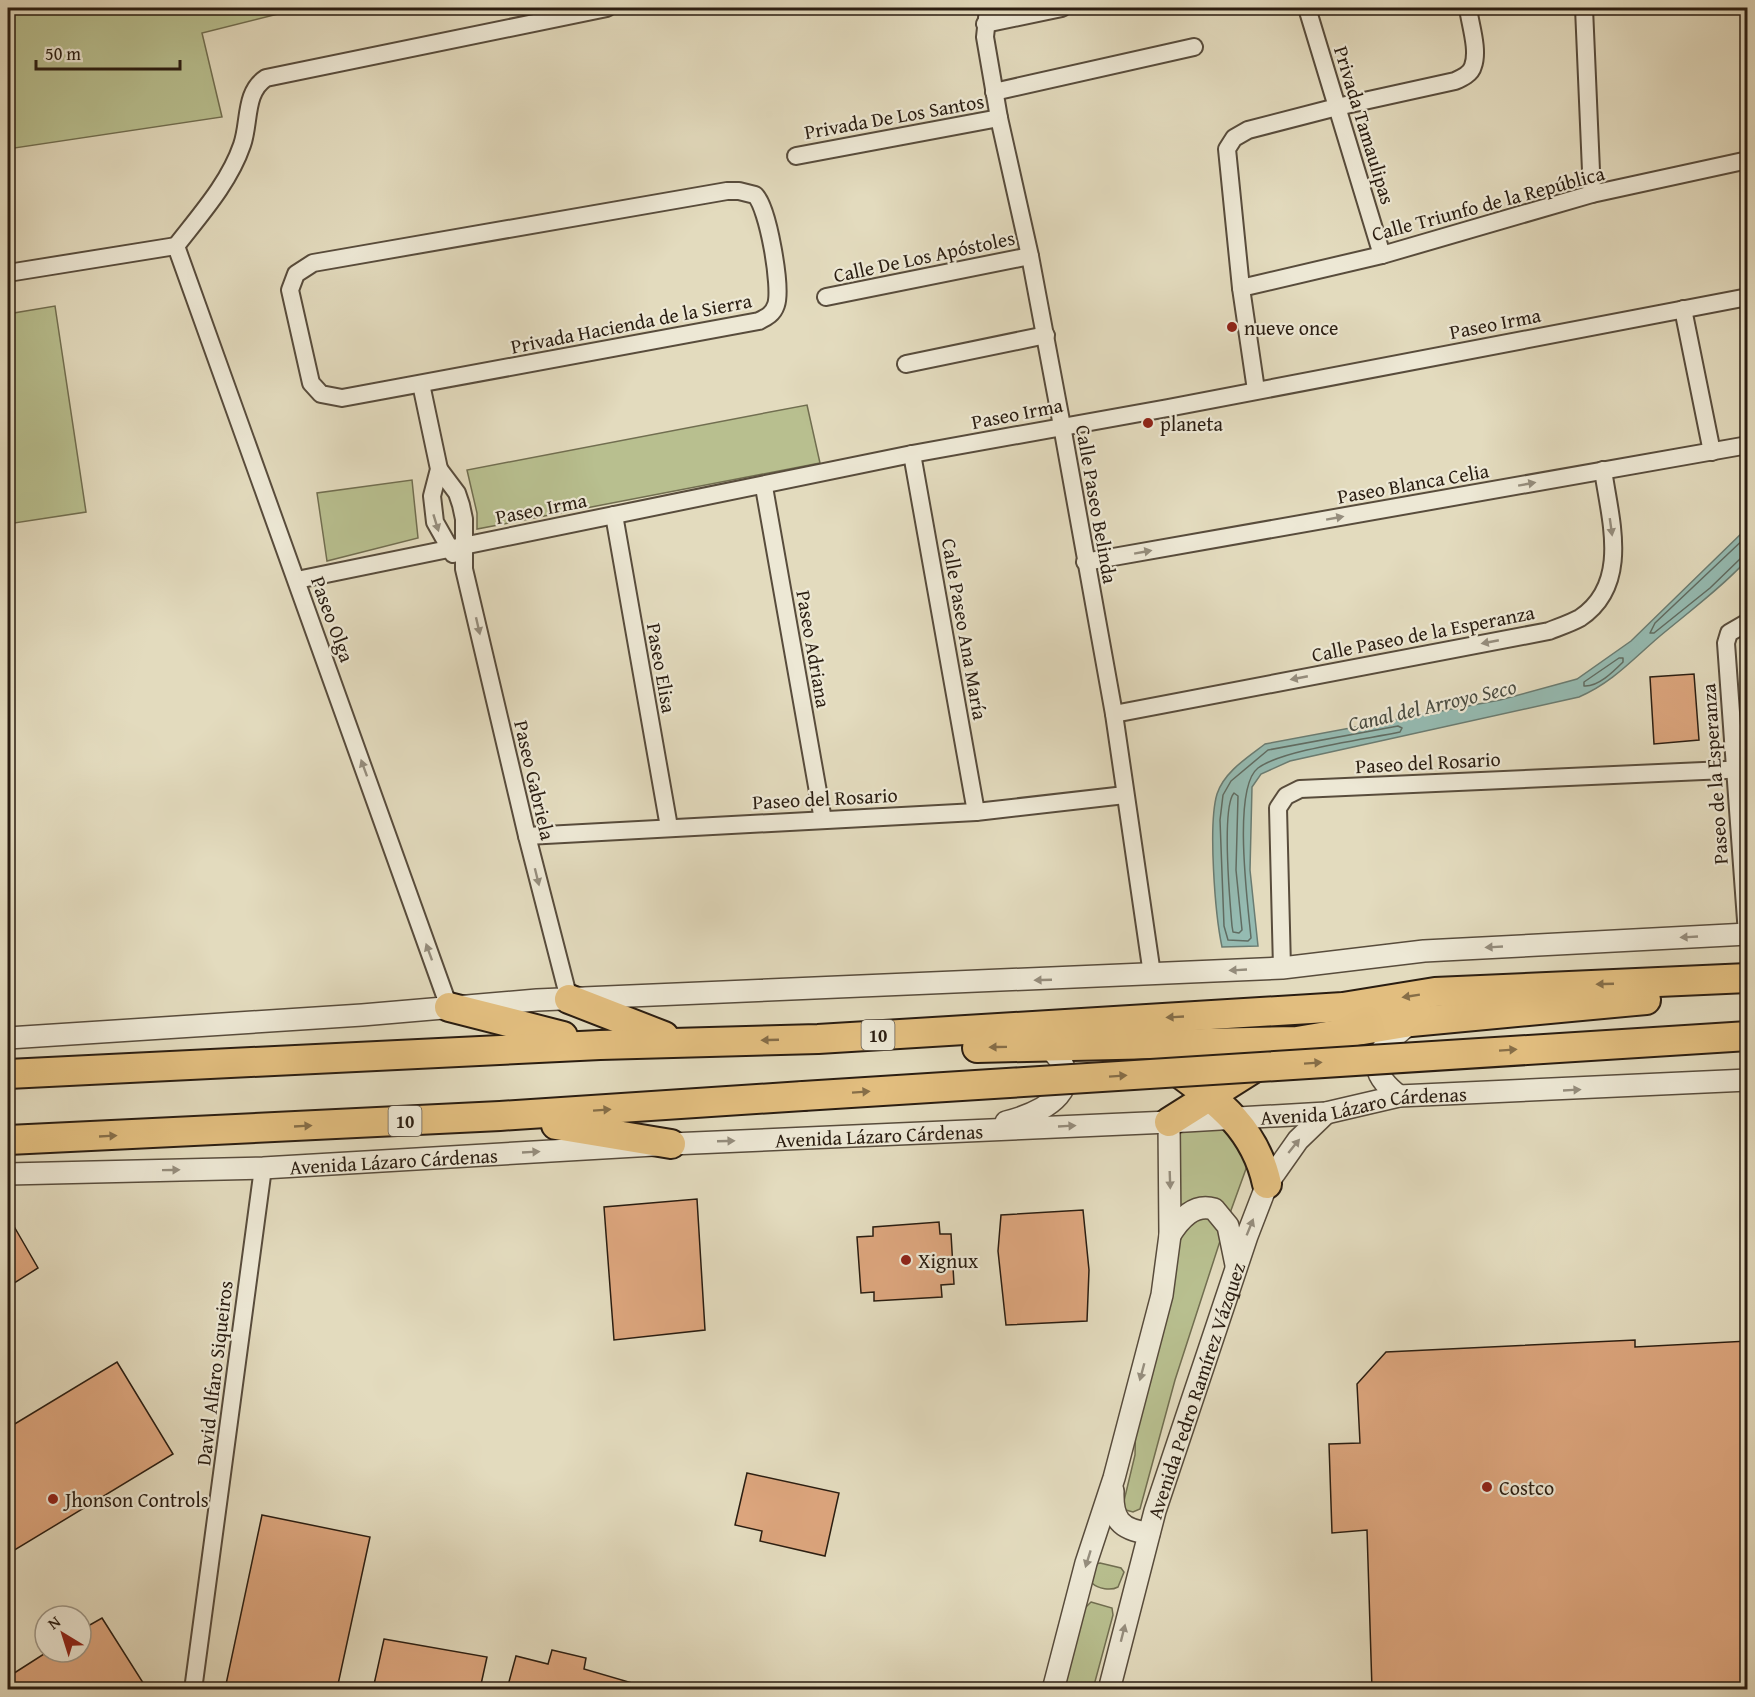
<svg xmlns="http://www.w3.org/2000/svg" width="1755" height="1697" viewBox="0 0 1755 1697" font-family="'Gentium Book Plus',serif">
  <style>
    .green { fill: #b8bf8f; stroke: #716e50; stroke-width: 1.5 }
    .water { fill: #95bbb2; stroke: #6a7c72; stroke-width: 1.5 }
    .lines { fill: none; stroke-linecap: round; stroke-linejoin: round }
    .shore { stroke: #606c62; stroke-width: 1.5 }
    .building { fill: #dda67e; stroke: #2a1d11; stroke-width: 1.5 }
    .minor-casing { stroke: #584c3c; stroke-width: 20 }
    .tertiary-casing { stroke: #584c3c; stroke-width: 24 }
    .trunk-casing { stroke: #2a1d11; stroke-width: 32 }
    .minor { stroke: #ede8d5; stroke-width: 16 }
    .tertiary { stroke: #ede8d5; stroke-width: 21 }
    .trunk { stroke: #e2be7f; stroke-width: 28 }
    .trunk-bridge-casing { stroke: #2a1d11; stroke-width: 32; stroke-linecap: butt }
    .trunk-bridge { stroke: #e2be7f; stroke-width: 28 }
    .oneway { fill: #958d7d }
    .oneway2 { fill: #866e48 }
    .poi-dot { fill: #8f2418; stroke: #ede8d5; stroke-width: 2 }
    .labels { text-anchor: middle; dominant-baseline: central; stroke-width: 4.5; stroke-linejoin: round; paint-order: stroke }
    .shield { fill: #ede8d5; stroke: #645a4c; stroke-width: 1.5 }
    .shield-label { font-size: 18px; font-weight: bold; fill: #2a1d11 }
    .street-label { font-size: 20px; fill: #2a1d11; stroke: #ede8d5 }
    .poi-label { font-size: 20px; fill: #2a1d11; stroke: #ede8d5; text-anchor: start }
    .water-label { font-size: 21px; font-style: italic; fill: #4a4c41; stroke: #ede8d5 }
  </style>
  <rect width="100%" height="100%" fill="#e3dbbe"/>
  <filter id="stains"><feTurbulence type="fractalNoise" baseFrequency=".00333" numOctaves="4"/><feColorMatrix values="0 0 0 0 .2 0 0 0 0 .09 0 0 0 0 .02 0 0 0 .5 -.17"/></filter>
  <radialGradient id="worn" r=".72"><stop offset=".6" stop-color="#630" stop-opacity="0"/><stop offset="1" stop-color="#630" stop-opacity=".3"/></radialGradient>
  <g class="green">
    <polygon points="8,8 302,8 202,33 222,117 8,149"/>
    <polygon points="55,306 86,512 8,524 8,314"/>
    <polygon points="807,405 820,463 477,529 477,513 467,470"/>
    <polygon points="412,480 418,538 327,561 317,493"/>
    <polygon points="1260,1123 1260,1130 1221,1238 1175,1380 1140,1509 1133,1512 1126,1510 1123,1505 1135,1455 1136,1409 1144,1382 1173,1132"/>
    <path d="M1100,1563L1121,1568L1124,1572L1118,1587C1111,1591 1098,1589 1092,1583L1096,1564Z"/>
    <polygon points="1091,1602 1112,1608 1113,1615 1093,1689 1064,1690 1083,1610"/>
  </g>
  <path class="water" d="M1747,528V560C1721,588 1690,611 1660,636C1633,659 1612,683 1579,697L1290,761L1261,774L1252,787L1250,870L1258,946L1222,947C1215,914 1208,824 1217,794C1224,772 1248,757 1265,744L1500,700L1577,679L1631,641Z"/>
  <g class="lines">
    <g class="shore">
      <polyline points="1748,535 1655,623 1650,633 1654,633 1710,588 1741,558 1748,556"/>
      <path d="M1619,658H1623V662C1613,672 1598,687 1584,686V682Z"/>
      <path d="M1398,726L1402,728L1400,732C1367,739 1282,750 1258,768C1232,788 1248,905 1251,938L1248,941L1228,940L1224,926L1220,820L1223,795L1231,781L1268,750Z"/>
      <path d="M1234,793L1238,796L1236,870L1242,930L1239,933L1233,932L1232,926C1230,902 1221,808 1234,793Z"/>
    </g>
  </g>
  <g class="building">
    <polygon points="1694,674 1699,740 1654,744 1650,677"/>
    <polygon points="697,1199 705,1330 614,1340 604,1207"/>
    <polygon points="1083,1210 1089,1270 1087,1321 1006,1325 998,1251 1001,1215"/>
    <polygon points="8,1216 38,1268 8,1287"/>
    <polygon points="939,1222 940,1234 951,1234 954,1284 941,1285 942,1297 874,1301 874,1292 861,1293 857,1237 873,1236 873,1227"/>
    <polygon points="1635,1340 1635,1347 1748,1341 1748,1689 1534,1689 1533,1685 1456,1689 1372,1689 1367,1530 1332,1533 1329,1444 1360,1443 1357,1384 1386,1352"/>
    <polygon points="117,1362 173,1454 8,1554 8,1428"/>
    <polygon points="747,1473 839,1493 825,1556 760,1541 762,1531 735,1525"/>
    <polygon points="262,1515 370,1537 337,1689 225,1689"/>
    <polygon points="102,1618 147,1689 8,1689 8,1677 47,1652 81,1652 81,1630"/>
    <polygon points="384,1639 487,1657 480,1689 373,1689"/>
    <polygon points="552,1650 586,1658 584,1669 639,1685 639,1689 507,1689 516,1656 548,1664"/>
  </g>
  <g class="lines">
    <defs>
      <g id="minor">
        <polyline points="993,8 988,9 985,37 999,118 1030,256 1062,426 1114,714 1152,974"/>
        <polyline points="1307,8 1382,255"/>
        <polyline points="1584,8 1592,194"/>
        <polyline points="985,24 1062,8"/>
        <polyline points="994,92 1194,47"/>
        <polyline points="796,156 999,118"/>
        <path d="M727,191H739L755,195C768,207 782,288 776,305C773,314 767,317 759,321L342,398L321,394L311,383L290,290L296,274L313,263Z"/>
        <polyline points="176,246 449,1007"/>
        <path d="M176,246C200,215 229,183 242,145C250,123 244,92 266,78L607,8"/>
        <polyline points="8,273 176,246"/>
        <polyline points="1241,288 1382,255 1592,194 1748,160"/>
        <polyline points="826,297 1030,256"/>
        <polyline points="1683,309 1712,452"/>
        <polyline points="906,364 1046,335"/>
        <polyline points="421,384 439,469 432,496 435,522 453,554"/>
        <path d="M1256,390L1241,288L1227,149L1234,138L1248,130L1337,107L1455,81C1462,78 1471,74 1473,66C1479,50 1470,24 1468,8"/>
        <polyline points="912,454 976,812"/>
        <polyline points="439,469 457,493 461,505 464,519 464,569 527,836 569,999"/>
        <polyline points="764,487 823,820"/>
        <polyline points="614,515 669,827"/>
        <polyline points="1085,562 1748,445"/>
        <polyline points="297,580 912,454 1168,408 1748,297"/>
        <path d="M1114,714L1549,631C1559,627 1571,623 1580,618C1631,584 1610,519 1603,470"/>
        <polyline points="527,836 976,812 1125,795"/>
        <polyline points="1747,934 1726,643 1729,633 1748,622"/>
        <polyline points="1282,968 1278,808 1286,796 1300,789 1748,769"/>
        <polyline points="193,1690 263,1168"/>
      </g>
      <g id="tertiary">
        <polyline points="8,1038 362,1015 537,1000 1282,968 1424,951 1748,934"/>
        <path d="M1399,1096C1359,1065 1380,1048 1410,1023"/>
        <path d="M1006,1122C1045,1112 1093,1086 1047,1046"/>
        <path id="s1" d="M8,1174L263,1168L671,1144L1169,1122L1326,1113L1399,1096L1748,1080"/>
        <path d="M1170,1235C1180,1219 1194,1203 1214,1209L1228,1226L1236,1265"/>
        <path d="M1113,1491C1112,1519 1120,1530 1149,1533"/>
        <polyline points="1053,1690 1086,1563 1114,1478 1162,1295 1170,1235 1169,1122"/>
        <path id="s2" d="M1109,1690L1155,1511L1247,1236L1267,1184L1298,1140L1326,1113"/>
      </g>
      <g id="trunk">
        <polyline points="569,999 664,1036"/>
        <polyline points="449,1007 563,1036"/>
        <polyline points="977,1048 1297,1041 1411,1022 1646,1000"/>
        <path d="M1164,1062C1211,1097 1254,1123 1267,1184"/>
        <polyline points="8,1074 600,1045 818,1039 1343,1007 1435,992 1748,978"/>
        <polyline points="1169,1122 1264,1062"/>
        <polyline points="556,1125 671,1144"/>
        <polyline points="8,1140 500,1116 803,1096"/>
      </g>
    </defs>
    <use href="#minor" class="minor-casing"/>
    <use href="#tertiary" class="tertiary-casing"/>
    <use href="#trunk" class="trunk-casing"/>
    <use href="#minor" class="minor"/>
    <use href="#tertiary" class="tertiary"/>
    <use href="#trunk" class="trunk"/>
    <defs>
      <polyline id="trunk-bridge" points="803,1096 1748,1036"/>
    </defs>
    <use href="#trunk-bridge" class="trunk-bridge-casing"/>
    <use href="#trunk-bridge" class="trunk-bridge"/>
  </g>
  <defs><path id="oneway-solid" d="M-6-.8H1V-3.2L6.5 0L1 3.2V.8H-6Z" transform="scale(1.5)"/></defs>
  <g class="oneway">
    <use href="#oneway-solid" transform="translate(1527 484) rotate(-10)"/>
    <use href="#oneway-solid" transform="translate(1335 518) rotate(-10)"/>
    <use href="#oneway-solid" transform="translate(436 523) rotate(73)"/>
    <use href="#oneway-solid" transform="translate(1611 527) rotate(82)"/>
    <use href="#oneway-solid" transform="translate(1143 552) rotate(-10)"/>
    <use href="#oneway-solid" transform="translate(478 626) rotate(77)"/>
    <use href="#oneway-solid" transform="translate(1490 642) rotate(169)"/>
    <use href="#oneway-solid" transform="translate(1299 678) rotate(169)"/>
    <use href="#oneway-solid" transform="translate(364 768) rotate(-110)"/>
    <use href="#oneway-solid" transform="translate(537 877) rotate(76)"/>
    <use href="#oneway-solid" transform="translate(1689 937) rotate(177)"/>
    <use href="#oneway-solid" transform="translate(1494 947) rotate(177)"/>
    <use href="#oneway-solid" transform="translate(429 952) rotate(-110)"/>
    <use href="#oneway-solid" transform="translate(1238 970) rotate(177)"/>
    <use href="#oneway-solid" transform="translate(1043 980) rotate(178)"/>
    <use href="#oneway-solid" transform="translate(1572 1090) rotate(-3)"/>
    <use href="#oneway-solid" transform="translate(1067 1126) rotate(-3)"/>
    <use href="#oneway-solid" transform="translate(726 1141) rotate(-2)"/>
    <use href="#oneway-solid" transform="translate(1294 1146) rotate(-51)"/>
    <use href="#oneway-solid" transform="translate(531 1152) rotate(-3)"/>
    <use href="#oneway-solid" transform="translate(171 1170) rotate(-1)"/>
    <use href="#oneway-solid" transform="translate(1170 1180) rotate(88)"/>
    <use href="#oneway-solid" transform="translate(1250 1227) rotate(-68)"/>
    <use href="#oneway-solid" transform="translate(1142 1372) rotate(105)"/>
    <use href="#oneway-solid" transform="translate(1088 1559) rotate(107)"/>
    <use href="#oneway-solid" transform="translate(1123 1633) rotate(-76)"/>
  </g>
  <g class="oneway2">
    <use href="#oneway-solid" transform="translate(1605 984) rotate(178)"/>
    <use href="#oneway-solid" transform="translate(1411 996) rotate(171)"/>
    <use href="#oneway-solid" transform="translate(1175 1017) rotate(177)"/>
    <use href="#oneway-solid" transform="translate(770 1040) rotate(178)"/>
    <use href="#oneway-solid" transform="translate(998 1047) rotate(179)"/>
    <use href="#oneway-solid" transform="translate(1508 1050) rotate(-4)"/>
    <use href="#oneway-solid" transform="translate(1313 1063) rotate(-4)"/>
    <use href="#oneway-solid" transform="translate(1118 1076) rotate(-4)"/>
    <use href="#oneway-solid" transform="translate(861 1092) rotate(-4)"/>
    <use href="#oneway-solid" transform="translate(602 1110) rotate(-4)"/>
    <use href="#oneway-solid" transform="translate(303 1126) rotate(-3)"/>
    <use href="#oneway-solid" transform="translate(108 1136) rotate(-3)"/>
  </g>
  <g class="poi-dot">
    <circle cx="1232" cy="327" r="6"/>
    <circle cx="1148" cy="423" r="6"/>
    <circle cx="906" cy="1260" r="6"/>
    <circle cx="1487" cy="1487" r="6"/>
    <circle cx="53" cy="1499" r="6"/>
  </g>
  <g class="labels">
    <g class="shield">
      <rect x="861.5" y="1020" width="33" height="30" rx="4.5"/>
      <rect x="388.5" y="1106" width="33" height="30" rx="4.5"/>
    </g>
    <g class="shield-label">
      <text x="878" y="1035">10</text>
      <text x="405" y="1121">10</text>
    </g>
    <g class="street-label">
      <text transform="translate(894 116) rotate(-10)">Privada De Los Santos</text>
      <text transform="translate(1365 125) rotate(73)">Privada Tamaulipas</text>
      <text transform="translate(1488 203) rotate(-15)">Calle Triunfo de la República</text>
      <text transform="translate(924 256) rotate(-12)">Calle De Los Apóstoles</text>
      <text transform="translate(631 323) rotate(-11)">Privada Hacienda de la Sierra</text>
      <text transform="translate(1495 323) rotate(-11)">Paseo Irma</text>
      <text transform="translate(1017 413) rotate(-11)">Paseo Irma</text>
      <text transform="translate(1413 483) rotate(-10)">Paseo Blanca Celia</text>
      <text transform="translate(1097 504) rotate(80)">Calle Paseo Belinda</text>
      <text transform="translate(541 508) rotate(-11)">Paseo Irma</text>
      <text transform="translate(333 619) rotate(70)">Paseo Olga</text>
      <text transform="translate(965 629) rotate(80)">Calle Paseo Ana María</text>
      <text transform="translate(1423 633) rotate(-11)">Calle Paseo de la Esperanza</text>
      <text transform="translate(814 649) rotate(80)">Paseo Adriana</text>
      <text transform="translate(662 668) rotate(80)">Paseo Elisa</text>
      <text transform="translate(1428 762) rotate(-3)">Paseo del Rosario</text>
      <text transform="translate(1714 774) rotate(-94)">Paseo de la Esperanza</text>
      <text transform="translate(535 780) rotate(77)">Paseo Gabriela</text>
      <text transform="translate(825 798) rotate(-3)">Paseo del Rosario</text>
      <text stroke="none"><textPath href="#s1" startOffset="1358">Avenida Lázaro Cárdenas</textPath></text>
      <text stroke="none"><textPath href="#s1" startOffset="872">Avenida Lázaro Cárdenas</textPath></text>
      <text stroke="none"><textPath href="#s1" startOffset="386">Avenida Lázaro Cárdenas</textPath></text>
      <text transform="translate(214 1373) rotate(-83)">David Alfaro Siqueiros</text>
      <text stroke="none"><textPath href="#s2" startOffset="312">Avenida Pedro Ramírez Vázquez</textPath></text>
    </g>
    <g class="poi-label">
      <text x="1244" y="327">nueve once</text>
      <text x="1160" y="423">planeta</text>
      <text x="918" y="1260">Xignux</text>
      <text x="1499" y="1487">Costco</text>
      <text x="65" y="1499">Jhonson Controls</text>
    </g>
    <g class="water-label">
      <text transform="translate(1432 705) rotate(-13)">Canal del Arroyo Seco</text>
    </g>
  </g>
  <rect width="1755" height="1697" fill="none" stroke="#e3dbbe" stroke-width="30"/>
  <rect x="9" y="9" width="1737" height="1679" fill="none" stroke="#2a1d11" stroke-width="3"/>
  <rect x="15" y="15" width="1725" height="1667" fill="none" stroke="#2a1d11" stroke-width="1.5"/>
  <g transform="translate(63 1634) rotate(322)"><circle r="28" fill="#ede8d5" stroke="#9f9787" stroke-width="1.5"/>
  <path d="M0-4.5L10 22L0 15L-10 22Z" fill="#8f2418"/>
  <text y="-9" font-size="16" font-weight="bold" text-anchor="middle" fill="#2a1d11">N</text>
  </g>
  <path d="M36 60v9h144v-9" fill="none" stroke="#2a1d11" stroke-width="3"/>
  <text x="45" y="60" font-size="18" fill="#2a1d11" stroke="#ede8d5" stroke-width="4.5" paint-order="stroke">50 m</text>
  <rect width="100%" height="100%" filter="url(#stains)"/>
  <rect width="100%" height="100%" fill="url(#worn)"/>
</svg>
